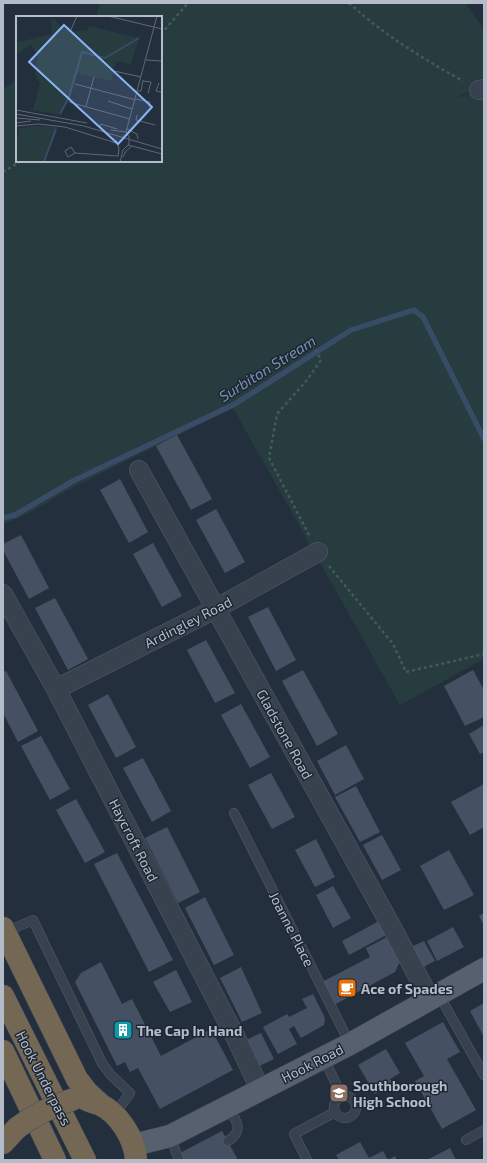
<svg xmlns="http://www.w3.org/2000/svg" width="487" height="1163" viewBox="0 0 487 1163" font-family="'Exo 2',sans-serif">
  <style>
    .green { fill: #263c3f }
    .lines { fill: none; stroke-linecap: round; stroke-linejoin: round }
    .stream { stroke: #394c67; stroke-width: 5.5 }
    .building { fill: #455162 }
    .lane-casing { stroke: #565f6c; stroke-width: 10 }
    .street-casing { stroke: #565f6c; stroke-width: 20 }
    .primary-casing { stroke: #414a57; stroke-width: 23 }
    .highway-casing { stroke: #434c59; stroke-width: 23 }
    .path { stroke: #44595c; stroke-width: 2.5; stroke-dasharray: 3 3; stroke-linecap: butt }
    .lane { stroke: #38414e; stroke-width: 9 }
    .street { stroke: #38414e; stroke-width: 19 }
    .primary { stroke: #56606e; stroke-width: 22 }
    .highway { stroke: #746855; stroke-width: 22 }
    .highway-bridge-casing { stroke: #434c59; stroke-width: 23; stroke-linecap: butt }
    .highway-bridge { stroke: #746855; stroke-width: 22 }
    .labels { text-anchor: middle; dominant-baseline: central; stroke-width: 3; stroke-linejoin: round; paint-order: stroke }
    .street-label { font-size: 14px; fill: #b4bcc9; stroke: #1d2633 }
    .poi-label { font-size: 14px; font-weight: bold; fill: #b4bcc9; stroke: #1d2633; text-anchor: start }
    .water-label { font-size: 15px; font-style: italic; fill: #7c92b1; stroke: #1d2633 }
    .inset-river { fill: none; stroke: #394c67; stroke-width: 2 }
    .inset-road { fill: none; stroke: #5e6776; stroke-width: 1 }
    .view { fill: #8ab4f8; fill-opacity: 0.15; stroke: #8ab4f8; stroke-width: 2 }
    .inset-edge { fill: none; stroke: #b4bcc9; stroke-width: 2 }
  </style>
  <rect width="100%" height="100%" fill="#242f3e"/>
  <path class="green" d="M100,3H465L484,29V84L450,101L479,90L484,94V659L400,705L233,408C181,433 130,459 78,485C53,498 30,515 3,524V89L17,80V161H161V17H96Z"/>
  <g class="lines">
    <polyline class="stream" points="3,518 15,515 75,480 235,404 351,330 414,310 423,317 484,439"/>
  </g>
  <g class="building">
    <polygon points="177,435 212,499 191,510 156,446"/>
    <polygon points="120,479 148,532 129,543 100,490"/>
    <polygon points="216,509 245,562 225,573 196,520"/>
    <polygon points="21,535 49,588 29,599 3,550 3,544"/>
    <polygon points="153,543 182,596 162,607 133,554"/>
    <polygon points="55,598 88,659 68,670 35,608"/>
    <polygon points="268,607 296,660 276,671 248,617"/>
    <polygon points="206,640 235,693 215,703 187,650"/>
    <polygon points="303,670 338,734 317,746 282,681"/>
    <polygon points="473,670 484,690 484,717 465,726 444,686"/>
    <polygon points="6,671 38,731 18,742 3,713 3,672"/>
    <polygon points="108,694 136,747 116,758 88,705"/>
    <polygon points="241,704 270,757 250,768 221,715"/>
    <polygon points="484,725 484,752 480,754 469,734"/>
    <polygon points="41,736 70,789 50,800 21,746"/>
    <polygon points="346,745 364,779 335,795 317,761"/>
    <polygon points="143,758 171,811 152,822 123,768"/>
    <polygon points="271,773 295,817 272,829 248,785"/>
    <polygon points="484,784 484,827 470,835 451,802"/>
    <polygon points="356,786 380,832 360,842 335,797"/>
    <polygon points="76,799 105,852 85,863 56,810"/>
    <polygon points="167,827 200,892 178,903 145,838"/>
    <polygon points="382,835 401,870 382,880 363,845"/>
    <polygon points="316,839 335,877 315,887 295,850"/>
    <polygon points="449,850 474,895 444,910 420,866"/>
    <polygon points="117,853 173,960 149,972 94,864"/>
    <polygon points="333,886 351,918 333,928 316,895"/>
    <polygon points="205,897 234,955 214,965 185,908"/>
    <polygon points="484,913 484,925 479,916"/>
    <polygon points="383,919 390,933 349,955 342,941"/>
    <polygon points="453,927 464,947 437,961 427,941"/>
    <polygon points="391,935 402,957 395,972 334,1005 322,982 370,957 366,948"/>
    <polygon points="424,941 435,961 418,970 407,949"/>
    <polygon points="101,962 122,1004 132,999 161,1056 211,1029 233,1070 160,1109 138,1068 130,1072 125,1062 117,1066 75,982 81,973"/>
    <polygon points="241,967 262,1013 242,1022 220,978"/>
    <polygon points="176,970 192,1002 170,1012 153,982"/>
    <polygon points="313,994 325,1018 324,1025 301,1038 294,1026 289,1029 297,1044 278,1054 263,1027 287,1014 289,1017 307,1008 302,999"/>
    <polygon points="484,1003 484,1037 470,1011"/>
    <polygon points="443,1022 460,1052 447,1059 476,1110 442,1129 415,1081 424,1076 405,1043"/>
    <polygon points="261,1033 274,1059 255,1068 242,1042"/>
    <polygon points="386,1049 400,1073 390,1079 393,1084 375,1094 358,1065"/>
    <polygon points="222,1131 238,1160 184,1160 180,1153"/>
    <polygon points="360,1142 369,1158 383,1151 388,1160 395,1156 397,1160 339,1160 336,1155"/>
    <polygon points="450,1148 456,1160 427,1160"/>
  </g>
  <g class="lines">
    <defs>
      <g id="lane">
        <polyline points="234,813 350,1044"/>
        <polyline points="5,932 33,920 102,1063 110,1074 130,1093 114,1115"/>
        <polyline points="439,995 484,1075"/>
        <polyline points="323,1057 342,1096"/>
        <circle cx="345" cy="1107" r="11"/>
        <polyline points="170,1136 179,1160"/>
        <polyline points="466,1140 484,1130"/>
        <path d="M228,1141C245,1130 236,1121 228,1106"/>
        <polyline points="307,1160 294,1134 335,1112"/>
      </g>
      <g id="street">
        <polyline points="479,90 484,89"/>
        <polyline points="139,470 390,924 430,999"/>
        <polyline points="3,594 56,689 237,1040 260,1089"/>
        <polyline points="56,689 215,609 318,552"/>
      </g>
      <polyline id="primary" points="134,1145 170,1136 350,1044 484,969"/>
      <g id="highway">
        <polyline points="3,928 77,1079 87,1092 100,1104"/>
        <polyline points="3,996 85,1160"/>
        <polyline points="3,1051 55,1160"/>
        <path d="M87,1100C91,1102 95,1103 99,1104C119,1113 135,1139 136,1160"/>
        <polyline points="3,1143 17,1128"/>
      </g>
    </defs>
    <use href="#lane" class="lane-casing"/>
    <use href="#street" class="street-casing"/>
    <use href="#primary" class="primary-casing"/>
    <use href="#highway" class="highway-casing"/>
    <g class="path">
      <path d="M349,3C384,35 422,58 463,81"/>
      <polyline points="161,34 188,3"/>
      <polyline points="3,172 21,161"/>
      <polyline points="309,535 269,458 277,414 307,380 321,360 310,339"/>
      <polyline points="329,566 393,644 406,672 484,654"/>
    </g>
    <use href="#lane" class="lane"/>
    <use href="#street" class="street"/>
    <use href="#primary" class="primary"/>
    <use href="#highway" class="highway"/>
    <defs>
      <path id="highway-bridge" d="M17,1128C35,1114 52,1106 74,1099"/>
    </defs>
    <use href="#highway-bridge" class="highway-bridge-casing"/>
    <use href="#highway-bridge" class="highway-bridge"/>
  </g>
  <defs>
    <symbol id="cafe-square" viewBox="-11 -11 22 22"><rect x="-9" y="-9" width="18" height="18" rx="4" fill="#e8710a" stroke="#1d2633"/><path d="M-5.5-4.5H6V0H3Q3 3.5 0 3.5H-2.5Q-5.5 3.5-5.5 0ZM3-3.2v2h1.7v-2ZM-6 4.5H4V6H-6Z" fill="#fff"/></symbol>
    <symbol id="building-square" viewBox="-11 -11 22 22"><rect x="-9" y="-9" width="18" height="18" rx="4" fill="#0f9aa8" stroke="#1d2633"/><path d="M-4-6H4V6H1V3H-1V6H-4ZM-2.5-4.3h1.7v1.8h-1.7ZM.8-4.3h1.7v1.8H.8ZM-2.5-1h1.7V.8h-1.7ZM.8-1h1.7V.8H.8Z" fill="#fff"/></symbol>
    <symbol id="school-square" viewBox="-11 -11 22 22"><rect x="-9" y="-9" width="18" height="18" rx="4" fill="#8d6e63" stroke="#1d2633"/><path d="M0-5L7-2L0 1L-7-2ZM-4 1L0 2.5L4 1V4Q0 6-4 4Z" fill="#fff"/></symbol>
  </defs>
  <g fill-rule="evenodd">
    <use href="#cafe-square" x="336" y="977" width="22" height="22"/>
    <use href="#building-square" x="112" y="1019" width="22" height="22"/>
    <use href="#school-square" x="328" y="1082" width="22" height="22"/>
  </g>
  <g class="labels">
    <g class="street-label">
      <text transform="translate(188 622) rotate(-27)">Ardingley Road</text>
      <text transform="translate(285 734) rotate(61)">Gladstone Road</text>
      <text transform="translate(134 840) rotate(63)">Haycroft Road</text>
      <text transform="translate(292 929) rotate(63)">Joanne Place</text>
      <text transform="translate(312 1063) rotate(-27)">Hook Road</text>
      <text transform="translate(44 1078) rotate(63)">Hook Underpass</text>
    </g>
    <g class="poi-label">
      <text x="361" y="988">Ace of Spades</text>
      <text x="137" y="1030">The Cap In Hand</text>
      <text x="353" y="1085">Southborough<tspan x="353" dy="16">High School</tspan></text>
    </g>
    <g class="water-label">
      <text transform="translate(267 368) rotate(-32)">Surbiton Stream</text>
    </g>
  </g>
  <g transform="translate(16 16)">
    <rect width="146" height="146" fill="#242f3e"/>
    <path d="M35,3H39L44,10H55L54,16L71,14L73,10L123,22L115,48L100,45L95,65L61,57L54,81L44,99L17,94L24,67L19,58L22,41L15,29L1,38L0,35L2,26L36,18ZM19,110L41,111L28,146H0V125L4,113L0,112Z" fill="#263c3f"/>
    <path class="inset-river" d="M44,98L53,81L66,36L89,42L123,22M28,146L40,113"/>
    <path class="inset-road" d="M92,0L146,13M54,16L61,0M130,44L146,45M98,55L125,61M127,65L135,66L132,77M143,67L140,75L145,76M59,68L120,84M122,75H125L127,64M120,83L134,86L133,91M92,85L116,93M53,86L114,103M70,90L78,61M0,94L71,107M0,98L68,110L146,133M121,99L120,104L139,109M0,102L24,104M0,107L15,105M0,110L22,108L49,111L100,127M84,111L85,108L101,113M111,113L121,118L122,123M95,114L110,116L113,121V128L107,134L104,146M110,116L141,0M100,124L103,133L102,140M112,129L146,138M59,137L55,131L49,135L52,141L59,137L102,140M107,141L110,135L116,130"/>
    <path class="view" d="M48,9L136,91L102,128L13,46Z"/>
    <rect width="146" height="146" class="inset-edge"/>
  </g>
  <rect width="487" height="1163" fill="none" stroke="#b4bcc9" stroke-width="8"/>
</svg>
